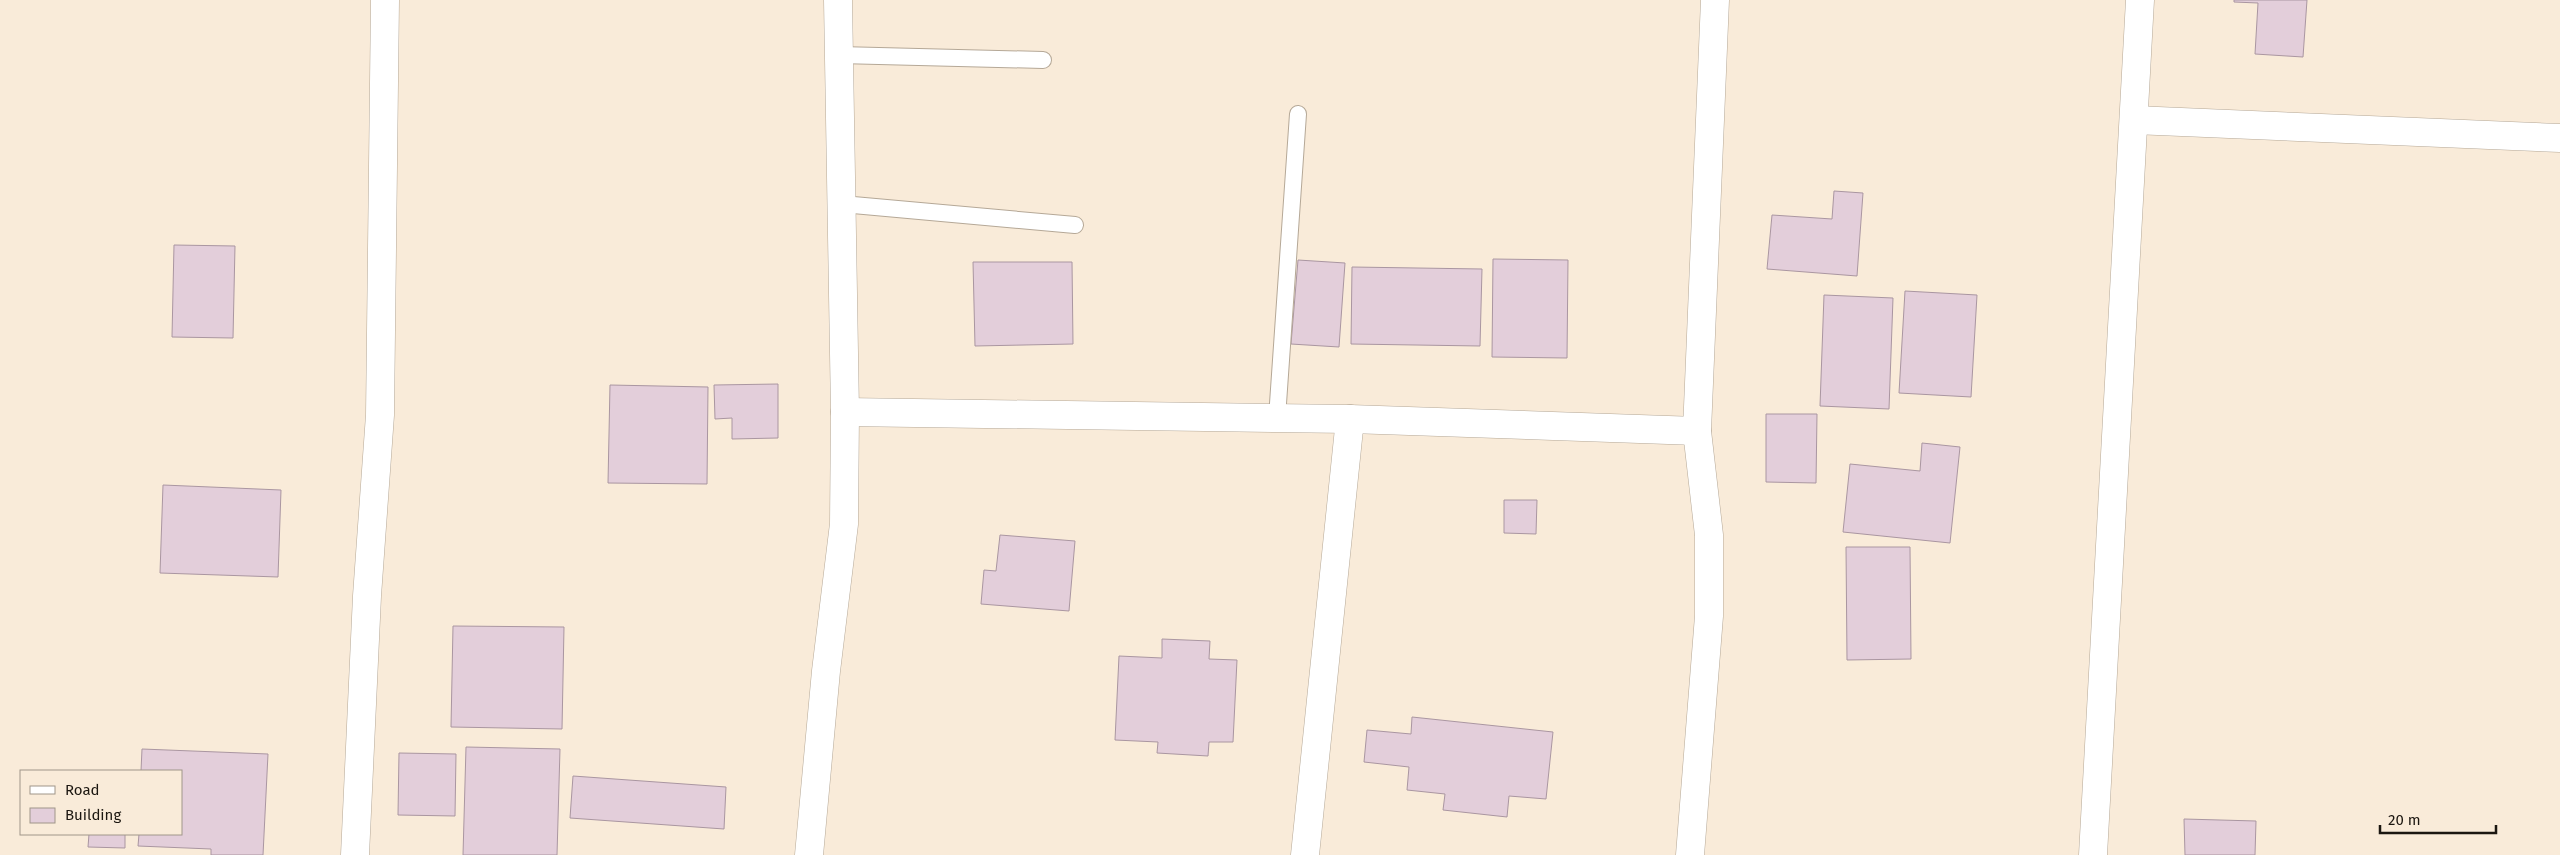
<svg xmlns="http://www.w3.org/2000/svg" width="2560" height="855" viewBox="0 0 2560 855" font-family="'Fira Sans',sans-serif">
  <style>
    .building { fill: #e3ceda; stroke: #aa96a1 }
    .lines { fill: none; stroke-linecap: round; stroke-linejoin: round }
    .lane-casing { stroke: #b5a897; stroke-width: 18 }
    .street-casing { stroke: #b5a897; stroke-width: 29 }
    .lane { stroke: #fff; stroke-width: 16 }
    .street { stroke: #fff; stroke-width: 28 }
  </style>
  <rect width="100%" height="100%" fill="#f9ebd9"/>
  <g class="building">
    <polygon points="2234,0 2307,0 2303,57 2255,54 2258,3 2234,2"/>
    <polygon points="1834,191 1863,193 1857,276 1767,269 1772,215 1832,219"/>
    <polygon points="174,245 235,246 233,338 172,337"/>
    <polygon points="1493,259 1568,260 1567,358 1492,357"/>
    <polygon points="1298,260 1345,263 1339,347 1291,344"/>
    <polygon points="973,262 1072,262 1073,344 975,346"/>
    <polygon points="1352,267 1482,269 1480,346 1351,344"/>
    <polygon points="1905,291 1977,295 1971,397 1899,393"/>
    <polygon points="1824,295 1893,298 1889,409 1820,406"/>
    <polygon points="778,384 778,438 732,439 732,418 715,419 714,385"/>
    <polygon points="610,385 708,387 707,484 608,483"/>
    <polygon points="1766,414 1817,414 1816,483 1766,482"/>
    <polygon points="1922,443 1960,447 1950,543 1843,532 1850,464 1920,471"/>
    <polygon points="163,485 281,490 278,577 160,573"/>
    <polygon points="1504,500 1537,500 1536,534 1504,533"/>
    <polygon points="1000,535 1075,541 1069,611 981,604 984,570 996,571"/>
    <polygon points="1846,547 1910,547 1911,659 1847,660"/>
    <polygon points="453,626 564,627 562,729 451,727"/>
    <polygon points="1162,639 1210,641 1209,659 1237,660 1233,742 1209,742 1208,756 1157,753 1158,742 1115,740 1119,656 1162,658"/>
    <polygon points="1412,717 1553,732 1546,799 1509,796 1507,817 1443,810 1445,794 1407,790 1409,767 1364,762 1367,730 1411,734"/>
    <polygon points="466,747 560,749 557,855 463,855"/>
    <polygon points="142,749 268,754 263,855 211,855 211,849 138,846 139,834 181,834 181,771 141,771"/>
    <polygon points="399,753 456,754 455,816 398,815"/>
    <polygon points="573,776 726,787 724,829 570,818"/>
    <polygon points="2184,819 2256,821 2255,855 2185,855"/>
    <polygon points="89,834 125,834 125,848 88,847"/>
  </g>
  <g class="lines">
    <defs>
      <g id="lane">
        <polyline points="839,55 1043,60"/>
        <polyline points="842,204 1075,225"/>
        <polyline points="1277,418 1298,114"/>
      </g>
      <g id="street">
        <polyline points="2134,120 2560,138"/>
        <polyline points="845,412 1350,419 1697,431"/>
        <polyline points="355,855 367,596 380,415 385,0"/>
        <polyline points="809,855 826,671 844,524 845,412 838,0"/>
        <polyline points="1305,855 1350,419"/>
        <polyline points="1690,855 1709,616 1709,535 1697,431 1715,0"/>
        <polyline points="2093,855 2140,0"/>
      </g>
    </defs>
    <use href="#lane" class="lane-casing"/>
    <use href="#street" class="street-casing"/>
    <use href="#lane" class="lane"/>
    <use href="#street" class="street"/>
  </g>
  <rect x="20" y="770" width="162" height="65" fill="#f9ebd9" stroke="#a09689"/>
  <rect x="30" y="786" width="25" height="8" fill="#ffffff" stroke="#a09689"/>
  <text x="65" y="795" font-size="15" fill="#1b1610">Road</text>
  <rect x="30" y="808" width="25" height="15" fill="#e3ceda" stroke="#a09689"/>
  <text x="65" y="820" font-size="15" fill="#1b1610">Building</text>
  <path d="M2380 825v8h116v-8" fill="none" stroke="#1b1610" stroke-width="2.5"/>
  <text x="2388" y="825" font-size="15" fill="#1b1610" stroke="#f9ebd9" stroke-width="4" paint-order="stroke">20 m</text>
</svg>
